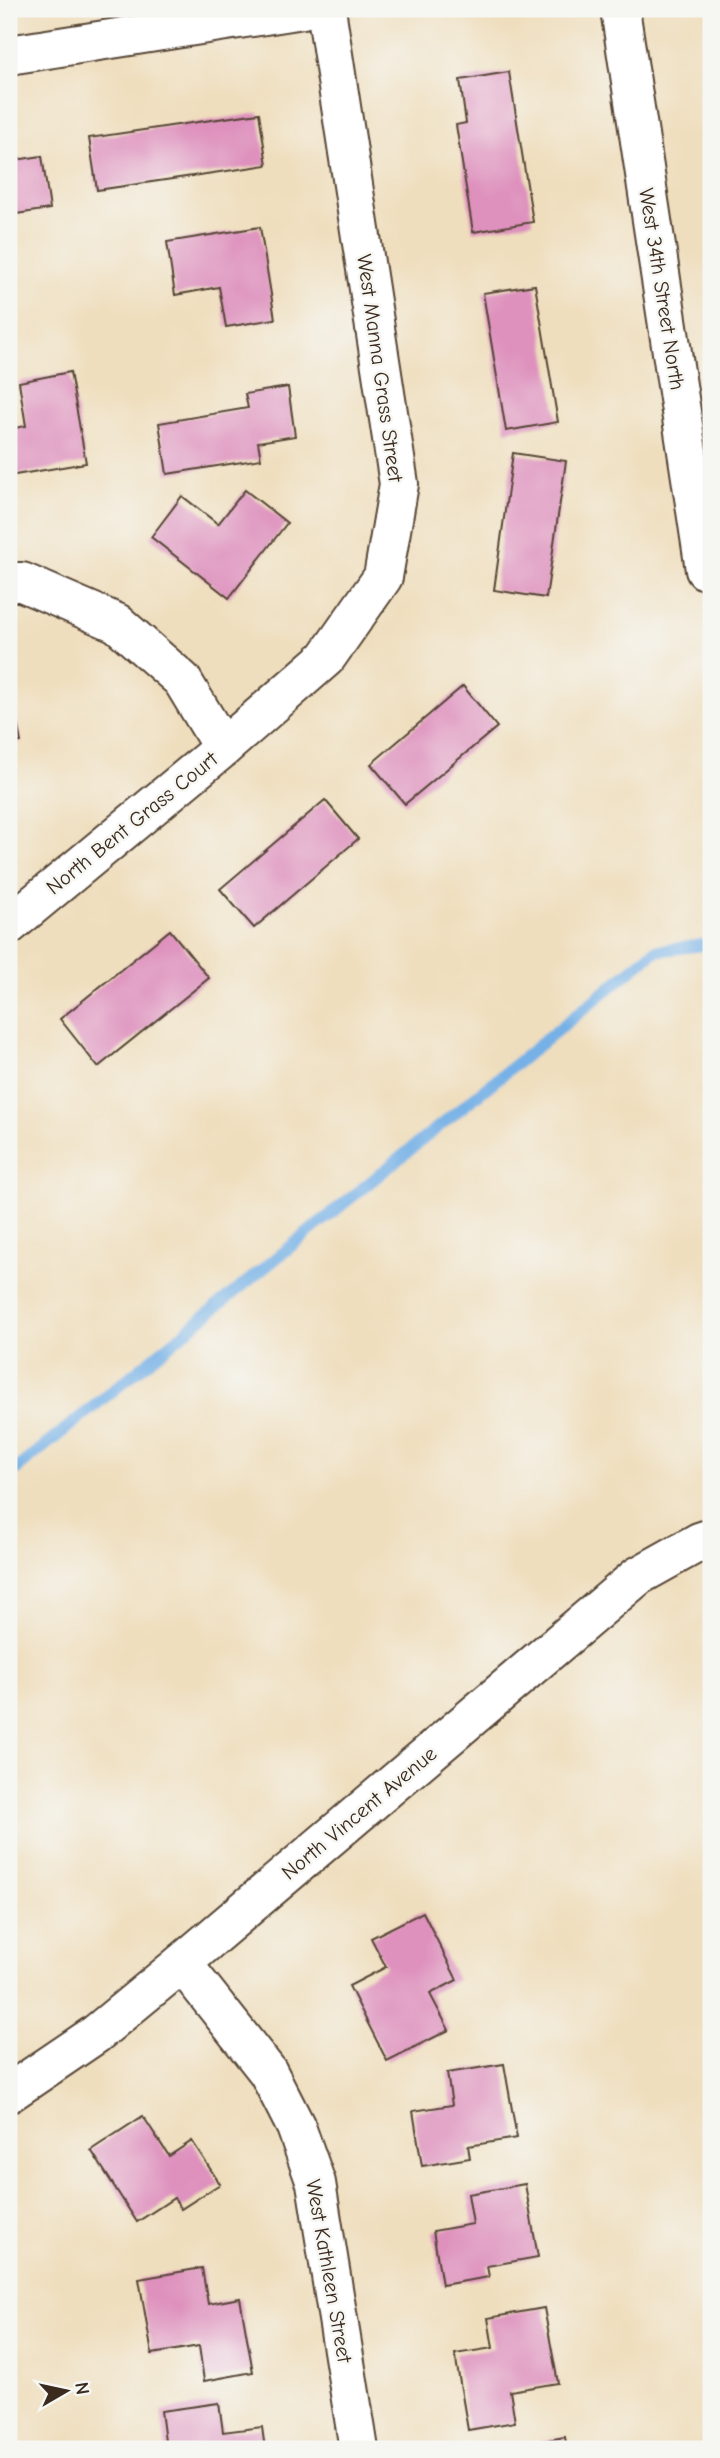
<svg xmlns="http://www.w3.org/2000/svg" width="720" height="2458" viewBox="0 0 720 2458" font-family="'Comic Neue',sans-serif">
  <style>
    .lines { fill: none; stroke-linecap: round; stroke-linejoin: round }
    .stream { stroke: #74b0e6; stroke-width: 12 }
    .building { fill: #de91bd }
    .street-casing { stroke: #564536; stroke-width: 42 }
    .street { stroke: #fff; stroke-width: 38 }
    .labels { text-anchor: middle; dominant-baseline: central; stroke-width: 5; stroke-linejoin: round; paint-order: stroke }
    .street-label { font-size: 21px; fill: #3b2a1e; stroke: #f6f6f2 }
  </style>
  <rect width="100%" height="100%" fill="#f6f6f2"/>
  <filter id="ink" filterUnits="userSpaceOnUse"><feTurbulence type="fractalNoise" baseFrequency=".0143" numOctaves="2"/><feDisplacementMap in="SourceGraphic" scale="14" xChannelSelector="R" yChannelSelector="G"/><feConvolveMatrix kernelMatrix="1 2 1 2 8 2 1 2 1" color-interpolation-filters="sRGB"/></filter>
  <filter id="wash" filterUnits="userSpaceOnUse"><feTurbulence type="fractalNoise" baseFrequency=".00686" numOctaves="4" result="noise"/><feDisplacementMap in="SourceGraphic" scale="28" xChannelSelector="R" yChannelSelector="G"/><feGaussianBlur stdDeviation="1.57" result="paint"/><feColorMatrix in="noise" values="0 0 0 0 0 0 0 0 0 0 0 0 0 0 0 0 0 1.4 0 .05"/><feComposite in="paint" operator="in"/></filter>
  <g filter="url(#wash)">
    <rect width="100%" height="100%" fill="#efdebd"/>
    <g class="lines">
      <polyline class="stream" points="9,1475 655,951 711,944"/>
    </g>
    <g id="blocks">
      <g class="building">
        <polygon points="509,72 533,222 473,232 456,125 466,123 460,80"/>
        <polygon points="259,113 267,165 97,190 89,138"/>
        <polygon points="42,156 50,209 9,215 9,161"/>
        <polygon points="260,227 275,319 226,327 219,287 175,295 167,242"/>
        <polygon points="535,285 558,422 506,431 483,293"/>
        <polygon points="70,372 86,463 9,476 9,429 26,426 19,382"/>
        <polygon points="288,387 295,436 258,442 261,459 167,474 159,423 248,408 245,394"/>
        <polygon points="513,453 566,461 546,598 494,590"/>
        <polygon points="245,490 287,523 229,598 151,537 182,496 218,524"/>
        <polygon points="9,684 21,742 9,744"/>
        <polygon points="463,686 497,727 405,804 371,764"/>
        <polygon points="325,800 358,839 254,928 220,889"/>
        <polygon points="170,930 209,978 98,1067 60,1019"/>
        <polygon points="423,1912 457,1980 430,1994 449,2030 387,2061 349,1986 386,1967 371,1938"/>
        <polygon points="504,2064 517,2138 468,2146 470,2158 422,2166 413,2111 452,2105 447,2073"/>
        <polygon points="143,2116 169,2156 192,2141 220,2184 181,2209 174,2198 137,2222 91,2150"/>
        <polygon points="525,2184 538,2257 487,2266 489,2277 442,2285 433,2231 473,2224 468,2194"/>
        <polygon points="202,2268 208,2304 240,2298 253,2372 204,2381 199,2346 152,2354 139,2279"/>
        <polygon points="544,2308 558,2383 510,2391 515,2422 468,2430 455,2354 493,2348 488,2318"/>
        <polygon points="219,2403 223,2432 262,2427 265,2449 166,2449 161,2411"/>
        <polygon points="565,2437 567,2449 503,2449 503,2448"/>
      </g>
    </g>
  </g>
  <g filter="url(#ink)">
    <use href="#blocks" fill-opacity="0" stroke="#564536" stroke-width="2"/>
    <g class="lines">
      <defs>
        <g id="street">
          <polyline points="620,9 705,570"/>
          <polyline points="9,55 303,9"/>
          <polyline points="9,582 22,582 117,623 182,680 223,748"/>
          <polyline points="9,925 223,748 326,658 383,577 399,484 326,9"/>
          <polyline points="182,1963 268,2072 296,2127 316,2183 359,2449"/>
          <polyline points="9,2093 96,2034 182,1963 638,1576 699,1542 711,1538"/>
        </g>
      </defs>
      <use href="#street" class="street-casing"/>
      <use href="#street" class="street"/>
    </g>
  </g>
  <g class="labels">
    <g class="street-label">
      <text transform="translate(662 289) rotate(81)">West 34th Street North</text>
      <text transform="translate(380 368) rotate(82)">West Manna Grass Street</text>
      <text transform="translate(132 823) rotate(-39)">North Bent Grass Court</text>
      <text transform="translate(359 1813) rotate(-40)">North Vincent Avenue</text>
      <text transform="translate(329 2271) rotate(80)">West Kathleen Street</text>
    </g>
  </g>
  <rect width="720" height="2458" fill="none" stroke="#f6f6f2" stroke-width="35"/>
  <g transform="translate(66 2391) rotate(81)" stroke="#f6f6f2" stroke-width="5" paint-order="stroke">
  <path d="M0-5L12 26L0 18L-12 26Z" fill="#3b2a1e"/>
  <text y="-10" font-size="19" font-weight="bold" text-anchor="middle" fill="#3b2a1e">N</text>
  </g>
</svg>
